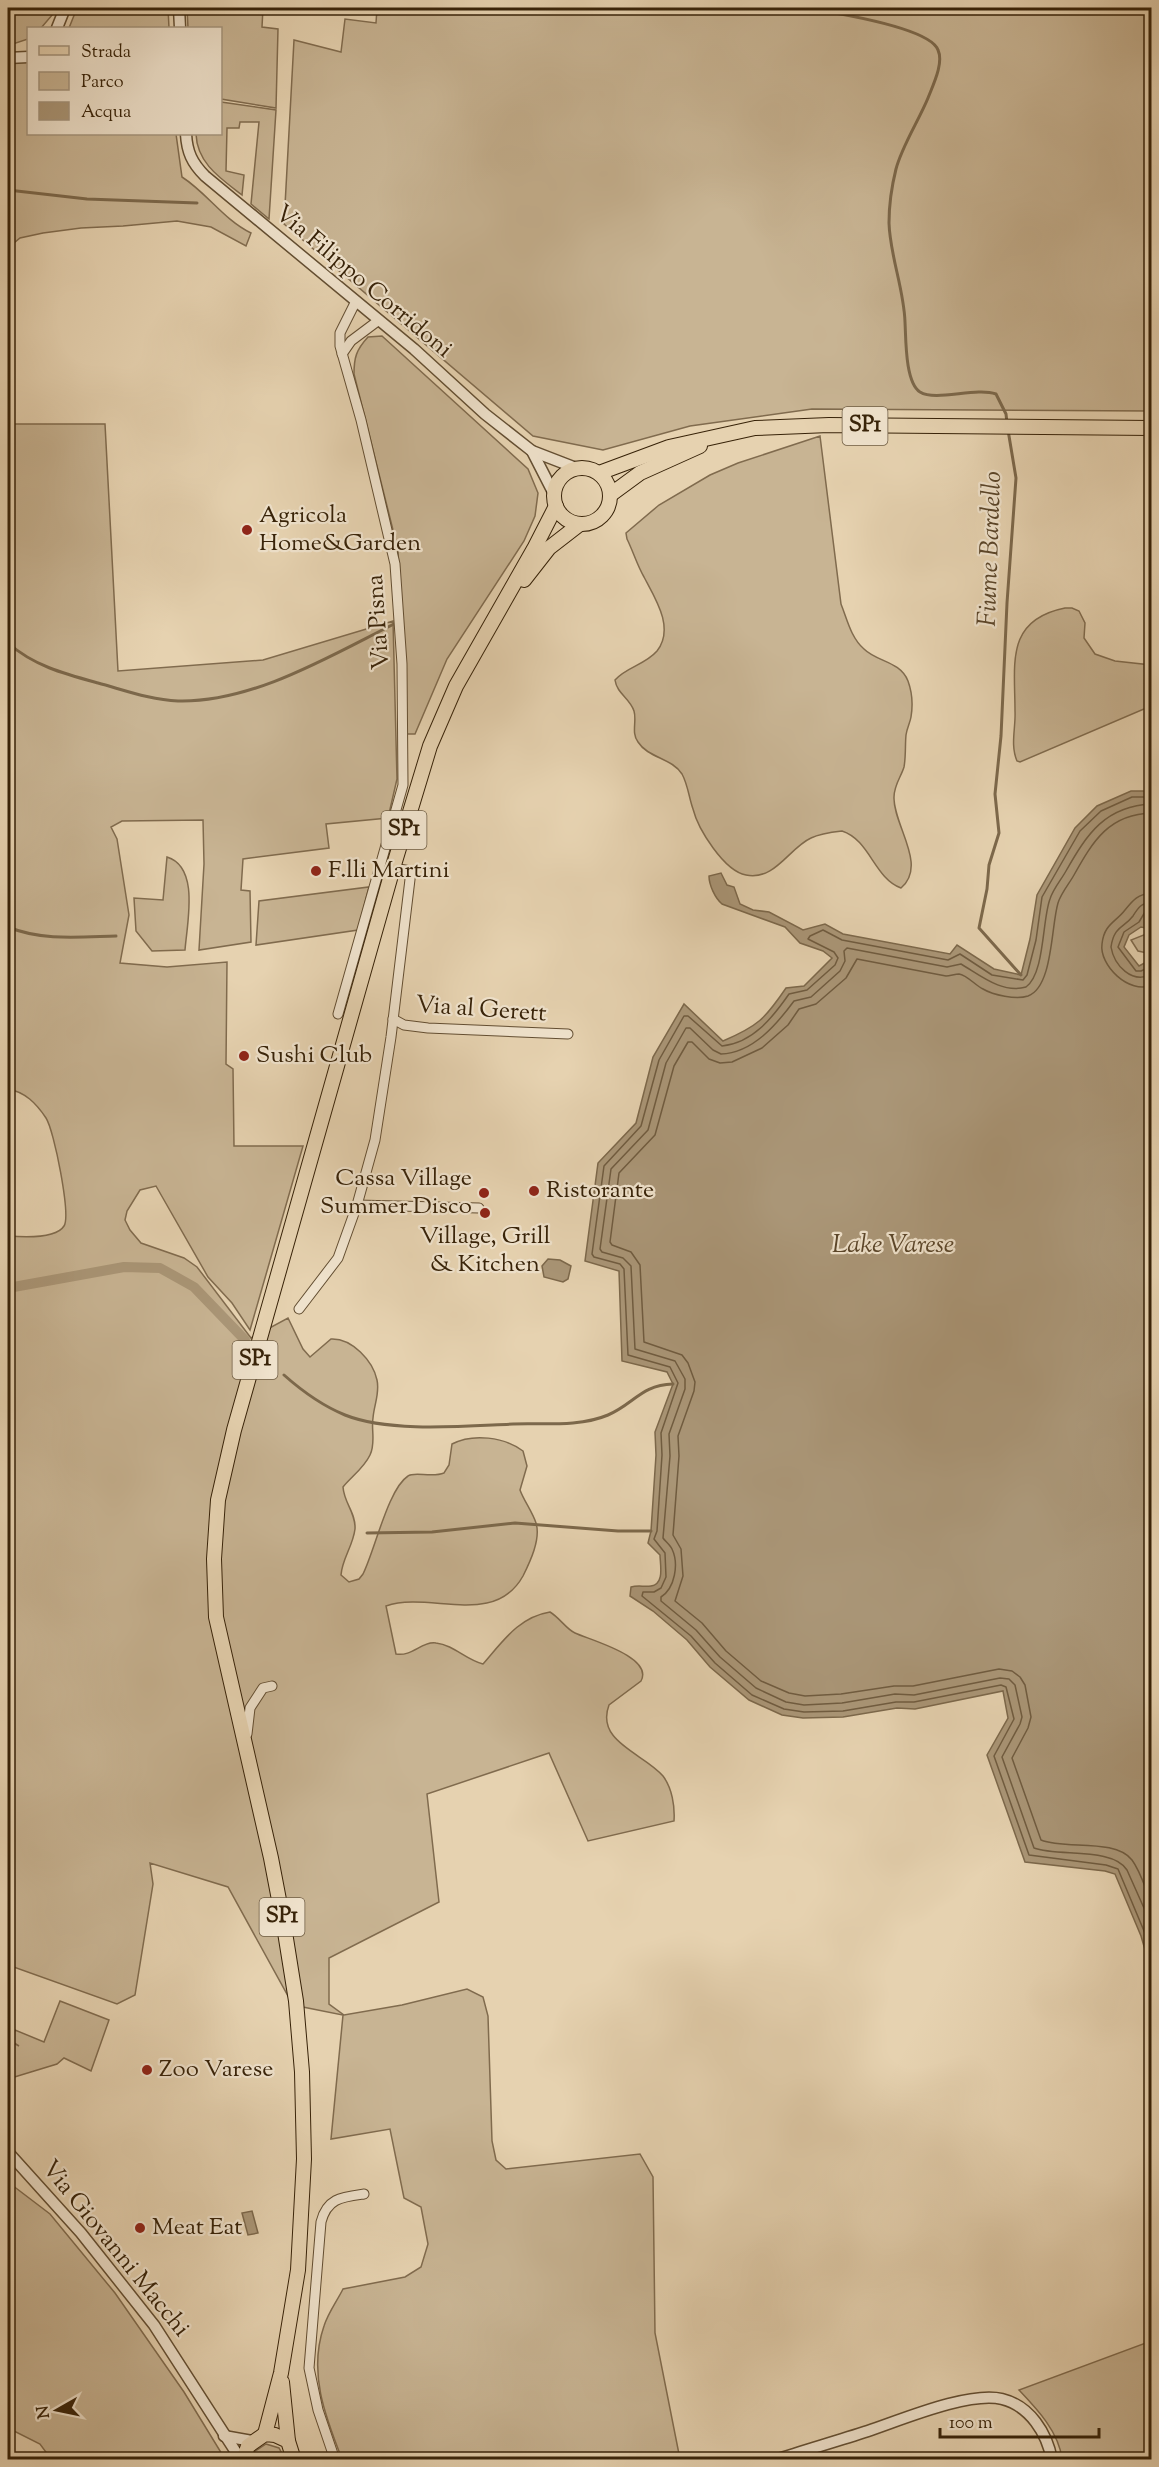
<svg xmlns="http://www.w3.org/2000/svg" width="1159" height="2467" viewBox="0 0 1159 2467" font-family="'Sorts Mill Goudy',serif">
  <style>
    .green { fill: #c8b493; stroke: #806b4e; stroke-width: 1.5 }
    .water { fill: #aa9677; stroke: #7c684b; stroke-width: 1.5 }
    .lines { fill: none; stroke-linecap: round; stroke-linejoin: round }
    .shore { stroke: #705c40; stroke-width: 1.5 }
    .stream { stroke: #7c684b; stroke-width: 3 }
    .canal { stroke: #aa9677; stroke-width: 10 }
    .minor-casing { stroke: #634e32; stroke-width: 11 }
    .tertiary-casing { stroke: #634e32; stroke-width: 13 }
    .primary-casing { stroke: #372208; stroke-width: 16 }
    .minor { stroke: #efe2cc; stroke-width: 9 }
    .tertiary { stroke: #efe2cc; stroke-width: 10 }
    .primary { stroke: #e6d2b0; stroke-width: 14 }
    .poi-dot { fill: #8f2418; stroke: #efe2cc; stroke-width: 2 }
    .labels { text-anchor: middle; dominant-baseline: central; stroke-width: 4.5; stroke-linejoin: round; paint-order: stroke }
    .shield { fill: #efe2cc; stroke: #6e5c43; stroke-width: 1.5 }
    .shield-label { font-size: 22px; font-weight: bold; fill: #372208 }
    .street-label { font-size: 24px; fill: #372208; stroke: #efe2cc }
    .poi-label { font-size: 24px; fill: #372208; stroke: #efe2cc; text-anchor: start }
    .water-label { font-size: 26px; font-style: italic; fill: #5a4529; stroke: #efe2cc }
  </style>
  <rect width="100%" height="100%" fill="#e6d2b0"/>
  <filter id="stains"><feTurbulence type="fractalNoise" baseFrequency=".00333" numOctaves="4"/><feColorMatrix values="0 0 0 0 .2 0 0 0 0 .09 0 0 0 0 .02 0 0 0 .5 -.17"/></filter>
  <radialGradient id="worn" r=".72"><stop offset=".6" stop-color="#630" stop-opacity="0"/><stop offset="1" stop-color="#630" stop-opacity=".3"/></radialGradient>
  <g class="green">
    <polygon points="8,8 54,8 53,14 41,28 28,28 28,39 13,44 8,38"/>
    <polygon points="77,8 168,8 169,28 69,28"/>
    <polygon points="187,8 263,8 262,27 278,29 276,108 221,99 220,28 188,28"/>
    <polygon points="377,8 1151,8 1151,411 812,409 690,426 603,450 533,436 284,224 294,40 341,52 345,19 376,23"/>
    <path d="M8,60L28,61V134H176L182,177C207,193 224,220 251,233L246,246L211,227L177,221L123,226L81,228L43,233L20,238L8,248Z"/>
    <path d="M221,102L276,110L269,219L251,204L259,122H240L239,128H227L226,171L244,175L242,195C220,178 197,163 196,134H220Z"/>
    <path d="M382,336L528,469L538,493L535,516L524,541L447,659L415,734H407L398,550L354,374C354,358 356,350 368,337Z"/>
    <path d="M8,424H105L118,671L263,660L393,621L397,779L388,818L326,824L329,848L243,859L241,890L250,891L251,942L199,950L204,864L203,820L122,821L111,827L117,839L129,915L120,963L167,967L227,962L226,1064L233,1069L234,1146H303L250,1330L232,1303L208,1277L156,1186L140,1190L127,1211L125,1220L130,1230L141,1243L184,1258L197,1267L251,1338L288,1318L303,1349L310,1357L331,1339C352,1338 373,1361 377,1380C380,1393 374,1405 373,1418C371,1430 376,1443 370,1455C364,1468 351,1477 343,1487C344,1503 356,1513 355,1529C353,1546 342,1559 341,1575L349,1582L359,1579L363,1574C375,1550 388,1489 408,1476C414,1471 432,1478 444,1473L449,1465L452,1444C473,1433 504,1437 523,1451L527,1466L520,1490C524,1501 532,1511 536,1523C541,1539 530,1562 523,1576C494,1628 430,1591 386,1606L396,1654C412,1657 422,1641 436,1643C454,1645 466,1660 483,1664C503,1641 519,1617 550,1612C560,1618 566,1629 575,1633C590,1640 654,1657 641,1681L609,1705C595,1742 645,1754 663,1776C672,1788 675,1806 674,1821L588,1841L549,1753L427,1794L439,1902L329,1958V2004L344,2015L402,2005L467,1989L483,1997L488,2016L492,2141L496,2160L506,2169L640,2154L653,2177L655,2333L680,2459H342C325,2416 308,2372 324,2326C328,2313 337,2301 343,2289L405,2277L421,2267L428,2244L421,2207L404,2198L390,2129L331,2139L343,2015L293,2005L228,1887L150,1863L153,1884L135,1995L117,2004L8,1965V1236C21,1237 56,1239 64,1226C71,1215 54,1130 46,1118C36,1103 25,1092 8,1089Z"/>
    <path d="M820,436L841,604C847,619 851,638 864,649C877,662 900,661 908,681C912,692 913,705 911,717C910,723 907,728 906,735C905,745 906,756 904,767C901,777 894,785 894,797C893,825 928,865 901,888C874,878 870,840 842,831C833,832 819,834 811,838C789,848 775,881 746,875C724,871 698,829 693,809C689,798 688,785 682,774C672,758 648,758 638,742C631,733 637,721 634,711C630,698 617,694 615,680C626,667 645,665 657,651C675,628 655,598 644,577C637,565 633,551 627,539L626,533L659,505L710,475L738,463Z"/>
    <path d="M1065,608H1072L1079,611L1085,623L1084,638L1095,654L1115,661L1151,665V706L1020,762L1017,761C1010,745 1016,727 1015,711C1015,664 1005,620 1065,608Z"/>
    <path d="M167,857C200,867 187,923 185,950L152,951L136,931L134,898L163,900Z"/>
    <polygon points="369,887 358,930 256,945 259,901"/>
    <polygon points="1151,932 1151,948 1147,953 1138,951 1131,940"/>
    <polygon points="60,2001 109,2020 91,2071 64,2058 57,2064 8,2079 8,2040 19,2046 11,2041 15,2030 44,2042"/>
    <polygon points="8,2182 50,2214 115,2293 184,2392 225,2459 51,2459 40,2444 8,2428"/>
    <path d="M1151,2341V2459H1062C1059,2432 1037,2409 1019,2390Z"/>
    <polygon points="266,2444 279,2448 285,2459 252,2459 254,2452"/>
  </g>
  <g class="water">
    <path d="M1131,791H1152L1151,915L1145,920L1151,924V929L1141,927L1129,935L1124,947L1139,966L1152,959L1151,1970L1141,1936L1115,1874L1105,1871L1025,1862L987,1755L1008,1718L1003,1691L915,1709L897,1708L843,1717L803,1718L782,1715L749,1700L710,1667L687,1640L653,1611L630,1596L631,1587C638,1585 644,1587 651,1586C665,1584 660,1564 660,1555L648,1543L651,1531L656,1455L655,1432L673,1384L667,1372L622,1361L619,1271L585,1261L598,1163L636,1123L653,1057L684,1004L723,1041C758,1026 765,1019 786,988L804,986L832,958L823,951L800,943L785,927L722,904C715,898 709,885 709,876L721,873L727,885L734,887L740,904L753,910L769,912L803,930L825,924L843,934L950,954L957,945L994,969L1021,975L1030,939L1037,895L1075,828L1097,806Z"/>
    <polygon points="548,1259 560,1260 571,1266 568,1279 563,1282 544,1277 542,1266"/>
    <polygon points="252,2211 258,2233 248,2235 242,2213"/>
  </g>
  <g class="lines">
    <g class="shore">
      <path d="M1152,797H1132L1101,811L1080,831L1042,897L1036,940L1027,975L1023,980L992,975L960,954L948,960L842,940L823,930L810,936L808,939L834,952L838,958L835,965L807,990L789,994C773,1017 753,1043 722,1046L688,1016H684L659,1060L641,1126L604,1166L592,1254L594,1257L620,1264L624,1269L628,1355L670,1367L678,1383L661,1433L662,1455L657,1531L654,1539L665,1553L666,1577L661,1588L654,1592H643L642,1596L691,1636L715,1663L752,1695L784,1709L804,1712L843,1711L896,1702H914L1001,1685L1006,1687L1014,1719L994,1756L1029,1855L1106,1865L1118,1869L1152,1950"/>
      <path d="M1152,804C1105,806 1087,834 1066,871C1061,880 1053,889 1050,899C1042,920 1045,973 1026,987C1002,994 980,975 961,964L947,967L847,948L844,951L845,961L840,971L811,997L794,1001C777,1024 753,1053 721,1054L713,1050L690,1028H686L666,1063L648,1130L611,1169L600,1249L602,1252L623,1258L631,1266L635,1349L675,1361L685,1379V1389L669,1434L670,1456L663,1538C665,1541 670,1545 672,1549C679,1564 675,1588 661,1597V1601L696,1630L720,1657L756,1688L786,1702L804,1705L842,1703L895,1694L914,1695L1000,1678L1009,1679L1015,1685L1022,1717L1020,1724L1002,1757L1034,1848C1058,1857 1113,1847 1127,1870L1152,1926"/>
      <path d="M1152,813C1109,814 1093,841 1074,875C1069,884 1061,893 1058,903C1051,926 1053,987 1028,996C1016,1000 993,995 983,989C976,986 967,975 959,974C955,974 950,976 946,976L857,959L846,978L816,1004L799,1009L788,1025L762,1048L732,1062L720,1063L709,1059L692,1042H688L674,1066L655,1135L619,1173L610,1242L612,1245L631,1252L640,1265L644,1342L682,1355L688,1363L695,1382L694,1391L678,1436L679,1456L673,1535L681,1549L683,1576L675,1601L702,1623L726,1651L761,1681L789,1693L805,1696L841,1694L894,1686H913L999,1669L1012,1671L1020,1677L1025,1685L1031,1717L1028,1728L1012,1758L1041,1840C1065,1850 1115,1838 1132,1860C1141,1872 1146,1891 1152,1904"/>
      <path d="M1152,893C1138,894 1133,900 1125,910C1116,922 1104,924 1102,944C1099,965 1129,995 1152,985"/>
      <path d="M1152,902C1141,903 1138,908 1133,916C1124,928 1114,926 1111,947C1114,965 1132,985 1152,974"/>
      <polyline points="1152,910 1145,912 1139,922 1124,932 1118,947 1136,971 1141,971 1152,966"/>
    </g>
    <g class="stream">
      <path d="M806,8C831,12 930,27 938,50C944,63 933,85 928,98C919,120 902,146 896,169C892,185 889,207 889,223C890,256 904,289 905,322C906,339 905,382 920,392C936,402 975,387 996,394L1006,414L1007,423"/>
      <polyline points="8,190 87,199 197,203"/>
      <polyline points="1008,430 1016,478 1007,603 1001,736 995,794 999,833 989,865 987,889 979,928 1021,975"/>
      <path d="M8,643C34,666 65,674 98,683C124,690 151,700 178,701C252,703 330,656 394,624"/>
      <path d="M8,927C42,941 79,937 116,936"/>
      <path d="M284,1375C302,1391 323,1406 345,1415C390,1433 465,1426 513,1424C543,1423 580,1427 608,1415C634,1404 641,1385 673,1384"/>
      <polyline points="367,1533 432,1532 515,1523 618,1531 651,1531"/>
    </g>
    <polyline class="canal" points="8,1288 124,1267 160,1268 194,1287 245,1340"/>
    <defs>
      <g id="minor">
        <polyline points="342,354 351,341 379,320"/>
        <polyline points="338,1014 403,785 402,664 395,564 361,420 340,346 340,333 356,301"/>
        <polyline points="393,1019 404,1025 428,1028 568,1034"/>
        <polyline points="357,1205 479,1208"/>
        <polyline points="299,1309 338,1258 357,1205 375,1140 391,1037 411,871 393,868"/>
        <polyline points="247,1734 250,1708 263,1688 272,1686"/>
        <path d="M335,2460L318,2410L309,2368L321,2222C327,2198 342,2197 364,2194"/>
      </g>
      <g id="tertiary">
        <polyline points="179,8 180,28"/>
        <polyline points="57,28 65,8"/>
        <polyline points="8,58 28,57"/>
        <path d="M186,134C187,152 192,163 205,176L414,349L485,414L532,451L576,468"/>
        <polyline points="532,451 554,494"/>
        <polyline points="8,2152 81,2233 154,2325 241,2460"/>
        <polyline points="224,2436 252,2441"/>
        <path d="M775,2460C806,2450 837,2441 868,2431C901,2420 969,2391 1002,2399C1030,2406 1047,2433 1052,2460"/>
      </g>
      <g id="primary">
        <circle cx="582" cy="496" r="28"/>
        <polyline points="599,473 669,447 755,428 829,425 1152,428"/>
        <polyline points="610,495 640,473 700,446"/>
        <polyline points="524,580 549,548 580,524"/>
        <polyline points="282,2382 288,2441"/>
        <polyline points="265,2434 281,2373 298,2270 304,2159 302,2072 296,2001 284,1926 271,1858 216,1617 214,1559 218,1500 234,1430 393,868 430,746 456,686 535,547 556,506"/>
        <polyline points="243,2460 248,2446 265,2434 275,2435 288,2441 294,2460"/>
      </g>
    </defs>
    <use href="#minor" class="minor-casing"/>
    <use href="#tertiary" class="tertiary-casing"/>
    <use href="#primary" class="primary-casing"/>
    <use href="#minor" class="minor"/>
    <use href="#tertiary" class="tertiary"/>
    <use href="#primary" class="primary"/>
  </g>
  <g class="poi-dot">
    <circle cx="247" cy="530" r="6"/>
    <circle cx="316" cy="871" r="6"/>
    <circle cx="244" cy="1056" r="6"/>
    <circle cx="534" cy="1191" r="6"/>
    <circle cx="484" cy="1193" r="6"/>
    <circle cx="485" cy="1213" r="6"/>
    <circle cx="147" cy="2070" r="6"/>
    <circle cx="140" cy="2228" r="6"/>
  </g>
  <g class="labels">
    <g class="shield">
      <rect x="842.5" y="407" width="45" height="38" rx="4.5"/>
      <rect x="381.5" y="811" width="45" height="38" rx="4.5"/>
      <rect x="232.5" y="1341" width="45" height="38" rx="4.5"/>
      <rect x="259.5" y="1898" width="45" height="38" rx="4.5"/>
    </g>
    <g class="shield-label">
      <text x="865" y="426">SP1</text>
      <text x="404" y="830">SP1</text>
      <text x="255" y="1360">SP1</text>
      <text x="282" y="1917">SP1</text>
    </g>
    <g class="street-label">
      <text transform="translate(363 282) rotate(40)">Via Filippo Corridoni</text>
      <text transform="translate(379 622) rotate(-94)">Via Pisna</text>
      <text transform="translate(481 1010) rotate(4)">Via al Gerett</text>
      <text transform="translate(115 2249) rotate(51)">Via Giovanni Macchi</text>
    </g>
    <g class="poi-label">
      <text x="259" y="516">Agricola<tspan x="259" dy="28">Home&amp;Garden</tspan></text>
      <text x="328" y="871">F.lli Martini</text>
      <text x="256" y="1056">Sushi Club</text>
      <text x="472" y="1179" text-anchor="end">Cassa Village<tspan x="472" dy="28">Summer Disco</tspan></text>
      <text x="546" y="1191">Ristorante</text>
      <text x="485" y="1237" text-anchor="middle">Village, Grill<tspan x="485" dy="28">&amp; Kitchen</tspan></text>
      <text x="159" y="2070">Zoo Varese</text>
      <text x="152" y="2228">Meat Eat</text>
    </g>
    <g class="water-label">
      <text transform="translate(991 549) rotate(-88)">Fiume Bardello</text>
      <text x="893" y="1245">Lake Varese</text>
    </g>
  </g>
  <rect width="1159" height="2467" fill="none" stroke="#e6d2b0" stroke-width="30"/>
  <rect x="9" y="9" width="1141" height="2449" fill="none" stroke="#372208" stroke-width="3"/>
  <rect x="15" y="15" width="1129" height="2437" fill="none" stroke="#372208" stroke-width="1.5"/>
  <rect x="27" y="27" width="195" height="108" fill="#efe2cc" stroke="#a5957e" stroke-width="1.5"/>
  <rect x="39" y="46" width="30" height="9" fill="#e6d2b0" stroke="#a5957e" stroke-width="1.5"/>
  <text x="81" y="57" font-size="18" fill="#372208">Strada</text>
  <rect x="39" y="72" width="30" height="18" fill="#c8b493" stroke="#a5957e" stroke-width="1.5"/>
  <text x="81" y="87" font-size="18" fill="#372208">Parco</text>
  <rect x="39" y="102" width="30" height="18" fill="#aa9677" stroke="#a5957e" stroke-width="1.5"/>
  <text x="81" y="117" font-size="18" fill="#372208">Acqua</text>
  <g transform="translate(57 2410) rotate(261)" stroke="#efe2cc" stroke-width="4.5" paint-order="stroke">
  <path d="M0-4.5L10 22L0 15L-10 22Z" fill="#372208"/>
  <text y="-9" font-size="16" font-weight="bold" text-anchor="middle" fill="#372208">N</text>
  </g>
  <path d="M940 2428v9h159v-9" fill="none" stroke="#372208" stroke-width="3"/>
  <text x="949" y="2428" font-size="18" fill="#372208" stroke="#efe2cc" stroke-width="4.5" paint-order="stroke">100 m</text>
  <rect width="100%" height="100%" filter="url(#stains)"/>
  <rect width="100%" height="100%" fill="url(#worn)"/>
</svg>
